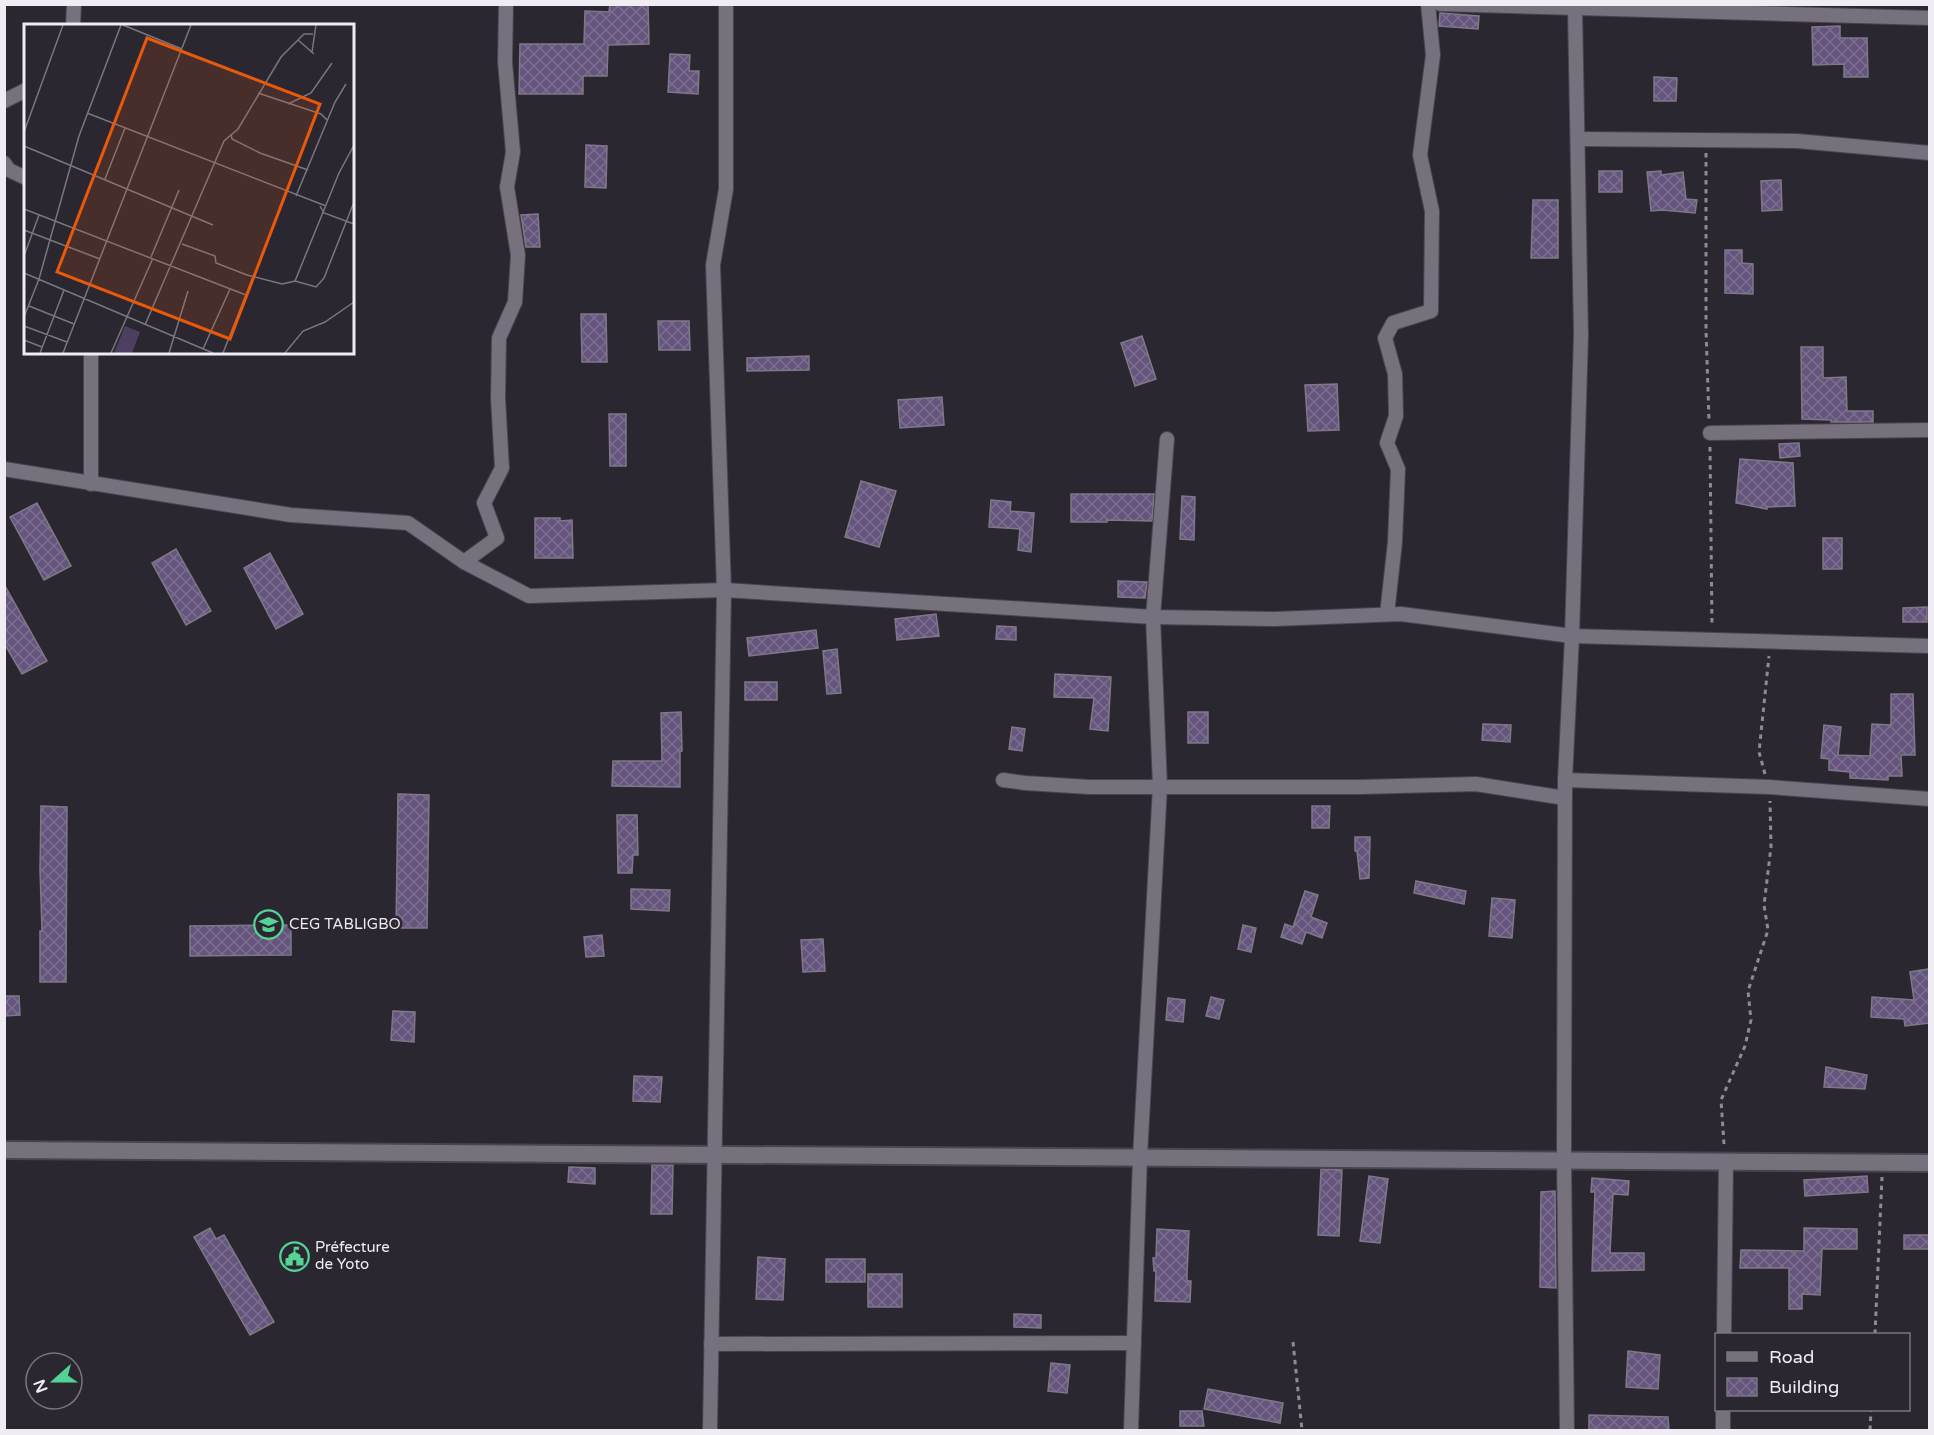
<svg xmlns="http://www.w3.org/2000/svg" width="1934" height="1435" viewBox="0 0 1934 1435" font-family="'Varela Round',sans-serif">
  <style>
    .building { fill: url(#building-cross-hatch); stroke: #7e7986; stroke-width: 1.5 }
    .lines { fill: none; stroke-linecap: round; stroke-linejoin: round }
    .minor-casing { stroke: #49454d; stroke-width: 16 }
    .tertiary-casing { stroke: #49454d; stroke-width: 20 }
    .path { stroke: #8e8b93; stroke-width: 3; stroke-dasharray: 4.5 4.5; stroke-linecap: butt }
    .minor { stroke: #76717d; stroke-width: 14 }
    .tertiary { stroke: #76717d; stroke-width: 16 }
    .labels { text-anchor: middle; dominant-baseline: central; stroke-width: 5; stroke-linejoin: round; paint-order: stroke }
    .poi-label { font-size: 15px; fill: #efecf3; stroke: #2b2731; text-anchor: start }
    .inset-road { fill: none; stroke: #79767f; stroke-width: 1.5 }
    .view { fill: #e8590c; fill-opacity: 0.15; stroke: #e8590c; stroke-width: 3 }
    .inset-edge { fill: none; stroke: #efecf3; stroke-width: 3 }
  </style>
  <defs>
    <pattern id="building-cross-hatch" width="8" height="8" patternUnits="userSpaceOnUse" patternTransform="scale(1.5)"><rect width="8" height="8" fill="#65557d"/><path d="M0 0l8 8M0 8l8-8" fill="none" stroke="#7b6e90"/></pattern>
  </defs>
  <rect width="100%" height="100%" fill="#2b2731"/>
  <g class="building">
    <polygon points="610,4 648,4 649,44 608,45 607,76 583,76 583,94 519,94 520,44 584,44 585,11 609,12"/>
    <polygon points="1440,13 1479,16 1478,29 1439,26"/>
    <polygon points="1840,26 1840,38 1867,38 1868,77 1844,77 1844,64 1813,65 1812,27"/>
    <polygon points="670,54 690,55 689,71 699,71 698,94 668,92"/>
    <polygon points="1654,77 1677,78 1676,101 1654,101"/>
    <polygon points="586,145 607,146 606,188 585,187"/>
    <rect x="1599" y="171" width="23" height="21"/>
    <polygon points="1661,171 1661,175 1683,172 1686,199 1697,200 1695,213 1662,210 1651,211 1647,172"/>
    <polygon points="1781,180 1782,210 1762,211 1761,181"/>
    <polygon points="1533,200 1558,200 1558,258 1531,258"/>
    <polygon points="538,214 540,247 526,247 521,215"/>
    <polygon points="1725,250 1742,250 1742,263 1753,264 1753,294 1725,293"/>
    <polygon points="581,314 606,314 607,362 582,362"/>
    <polygon points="658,321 689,321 690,350 659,350"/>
    <polygon points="1142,336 1156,379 1135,386 1121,343"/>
    <polygon points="1801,347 1823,347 1823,378 1846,377 1847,411 1873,411 1873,422 1831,422 1831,420 1802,419"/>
    <polygon points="809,356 809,370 747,371 747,358"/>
    <polygon points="1337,384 1339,430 1308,431 1305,385"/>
    <polygon points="942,397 944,425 900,428 898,400"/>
    <polygon points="609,414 626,414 626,466 610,466"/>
    <polygon points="1799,443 1800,456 1780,458 1779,444"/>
    <polygon points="1740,459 1793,463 1795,506 1767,507 1767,509 1736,503"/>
    <polygon points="861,481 896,491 879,547 845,537"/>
    <polygon points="1071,494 1154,494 1152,521 1107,520 1107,522 1071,522"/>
    <polygon points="1182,496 1195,497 1194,540 1180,539"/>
    <polygon points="991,500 1011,502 1010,511 1034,513 1031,552 1018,550 1020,529 989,527"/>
    <polygon points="37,503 71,566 44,580 10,517"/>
    <polygon points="535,518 560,518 560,521 572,520 573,558 535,558"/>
    <rect x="1823" y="538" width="19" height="31"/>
    <polygon points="176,549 211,611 186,625 152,563"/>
    <polygon points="270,553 303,614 276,629 244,568"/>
    <polygon points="1118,581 1147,582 1145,598 1118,597"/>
    <polygon points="4,584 47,661 22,674 4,643"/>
    <polygon points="1927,607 1927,622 1903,622 1903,608"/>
    <polygon points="936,614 939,636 897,640 895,619"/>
    <polygon points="997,626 1016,627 1016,640 996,639"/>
    <polygon points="816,630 818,648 749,656 747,638"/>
    <polygon points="837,649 841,693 827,694 823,651"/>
    <polygon points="1055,674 1111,677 1108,731 1090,729 1094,698 1054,697"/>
    <rect x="745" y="682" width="32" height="18"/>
    <polygon points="1891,694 1913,694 1915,755 1901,755 1902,776 1888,776 1888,780 1850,778 1850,772 1829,770 1829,759 1821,758 1824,725 1841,727 1838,755 1870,756 1872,724 1891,725"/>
    <polygon points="681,712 682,751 680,751 680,787 612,786 613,761 662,761 661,713"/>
    <rect x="1188" y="712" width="20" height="31"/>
    <polygon points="1483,724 1511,725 1510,742 1482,740"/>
    <polygon points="1012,727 1025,729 1022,751 1009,749"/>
    <polygon points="398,794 429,795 427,928 396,928"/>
    <polygon points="41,806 67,807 66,982 40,982 40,931 42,931 40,869"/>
    <polygon points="1312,806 1330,806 1329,828 1312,828"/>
    <polygon points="617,815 637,815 638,855 633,855 632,873 618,873"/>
    <polygon points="1355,837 1370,837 1369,878 1360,879 1357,851 1355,851"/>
    <polygon points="1416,881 1466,891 1464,904 1414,893"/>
    <polygon points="631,889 670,890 669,911 631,909"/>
    <polygon points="1305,891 1318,895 1311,917 1327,923 1322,938 1306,932 1302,944 1281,937 1285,924 1293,927"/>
    <polygon points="1492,898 1515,900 1512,938 1489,936"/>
    <polygon points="291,925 291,955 190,956 190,926"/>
    <polygon points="1243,925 1256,928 1251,952 1238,949"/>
    <polygon points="602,935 604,956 586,957 584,937"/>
    <polygon points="823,939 825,971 803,972 801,940"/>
    <polygon points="1929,969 1929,1023 1905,1026 1904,1019 1871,1017 1872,997 1914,1000 1910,972"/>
    <polygon points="4,996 19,996 20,1015 4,1016"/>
    <polygon points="1211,997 1224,1000 1219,1019 1206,1016"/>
    <polygon points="1168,998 1185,1000 1183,1022 1166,1020"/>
    <polygon points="393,1011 415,1012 414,1042 391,1040"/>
    <polygon points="1826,1067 1867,1075 1865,1089 1824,1087"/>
    <polygon points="634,1076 662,1077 660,1102 633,1101"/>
    <polygon points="652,1165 673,1165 672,1214 651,1214"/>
    <polygon points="569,1167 595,1168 595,1184 568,1182"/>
    <polygon points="1321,1169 1342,1170 1339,1236 1318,1235"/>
    <polygon points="1369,1176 1388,1179 1380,1243 1360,1241"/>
    <polygon points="1867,1176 1868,1192 1805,1196 1804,1180"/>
    <polygon points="1592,1178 1629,1181 1628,1195 1613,1194 1610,1253 1644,1253 1644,1270 1592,1271 1595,1192 1591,1192"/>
    <polygon points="1555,1191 1556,1288 1540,1287 1541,1192"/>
    <polygon points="210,1228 216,1239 224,1235 274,1322 250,1335 194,1237"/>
    <polygon points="1804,1228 1857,1229 1857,1249 1822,1249 1820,1295 1802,1294 1802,1309 1789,1309 1789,1268 1740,1268 1741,1250 1804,1251"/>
    <polygon points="1157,1229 1189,1231 1187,1273 1187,1281 1191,1281 1190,1302 1155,1301 1156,1271 1154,1271 1153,1258 1156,1258"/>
    <rect x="1904" y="1235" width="25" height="14"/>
    <polygon points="758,1257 785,1259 783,1300 756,1299"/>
    <rect x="826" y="1259" width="39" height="23"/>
    <rect x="868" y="1274" width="34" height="33"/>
    <polygon points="1014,1314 1041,1315 1041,1328 1014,1327"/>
    <polygon points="1628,1351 1660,1355 1658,1389 1626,1387"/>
    <polygon points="1051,1363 1070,1365 1067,1393 1048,1391"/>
    <polygon points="1208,1389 1283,1403 1280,1423 1204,1409"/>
    <polygon points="1180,1411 1202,1411 1204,1426 1180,1426"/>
    <polygon points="1589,1415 1668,1417 1669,1431 1589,1429"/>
  </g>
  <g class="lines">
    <defs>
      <g id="minor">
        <polyline points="1440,4 1930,18"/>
        <polyline points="73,26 74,4"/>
        <polyline points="4,101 26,90"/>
        <polyline points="1578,139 1797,141 1930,153"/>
        <polyline points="4,163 9,170 26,178"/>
        <polyline points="91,352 91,484"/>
        <polyline points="1710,433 1930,430"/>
        <polyline points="4,469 291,515 408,523 464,562 529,596 724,590 1153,617 1275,619 1401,614 1572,636 1930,646"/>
        <polyline points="464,562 497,538 484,503 502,468 498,398 499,338 515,302 518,255 507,187 513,152 505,62 506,4"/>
        <polyline points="1387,614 1395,542 1398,469 1387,443 1396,416 1395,374 1385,338 1393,323 1431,311 1432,211 1420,155 1433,55 1428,4"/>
        <polyline points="1003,780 1025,783 1089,787 1360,787 1476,784 1565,798"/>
        <polyline points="1565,780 1769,787 1930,799"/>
        <polyline points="1724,1334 1726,1161"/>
        <polyline points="711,1344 1134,1343"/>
        <polyline points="710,1430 724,590 713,265 726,189 726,4"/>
        <polyline points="1131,1430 1140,1157 1160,786 1153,617 1167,439"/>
        <polyline points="1567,1430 1564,1160 1565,780 1572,636 1581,335 1575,9"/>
        <polyline points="1723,1430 1723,1410"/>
      </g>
      <polyline id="tertiary" points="4,1150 1930,1163"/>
    </defs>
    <use href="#minor" class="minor-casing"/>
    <use href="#tertiary" class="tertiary-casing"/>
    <g class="path">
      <polyline points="1706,153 1706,330 1709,420"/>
      <polyline points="1710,447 1712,627"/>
      <polyline points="1765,774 1759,752 1769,656"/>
      <polyline points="1724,1144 1721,1100 1745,1046 1751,1020 1748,991 1768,930 1764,905 1771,847 1770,801"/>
      <polyline points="1875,1334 1882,1177"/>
      <polyline points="1293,1342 1302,1430"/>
      <polyline points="1870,1430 1871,1410"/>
    </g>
    <use href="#minor" class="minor"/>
    <use href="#tertiary" class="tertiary"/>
  </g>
  <defs>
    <symbol id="school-ring" viewBox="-11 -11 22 22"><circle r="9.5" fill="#2b2731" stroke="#54d395" stroke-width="1.5"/><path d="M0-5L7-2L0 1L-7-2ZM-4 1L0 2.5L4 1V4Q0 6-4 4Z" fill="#54d395"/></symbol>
    <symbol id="civic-ring" viewBox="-11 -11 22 22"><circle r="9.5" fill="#2b2731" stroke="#54d395" stroke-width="1.5"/><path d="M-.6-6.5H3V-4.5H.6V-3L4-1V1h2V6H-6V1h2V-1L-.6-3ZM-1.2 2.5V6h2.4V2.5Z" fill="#54d395"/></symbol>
  </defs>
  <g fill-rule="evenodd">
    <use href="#school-ring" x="252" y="908" width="33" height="33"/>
    <use href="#civic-ring" x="278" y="1240" width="33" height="33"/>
  </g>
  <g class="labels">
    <g class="poi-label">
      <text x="289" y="924">CEG TABLIGBO</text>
      <text x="315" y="1247">Préfecture<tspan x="315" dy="17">de Yoto</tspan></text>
    </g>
  </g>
  <g transform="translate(24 24)">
    <rect width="330" height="330" fill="#2b2731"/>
    <path d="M101,302L116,308L108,329H90Z" fill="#4d3f60"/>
    <path class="inset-road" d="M99,1L158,25M274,16L290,30M288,28L292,1M234,69L297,90L303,96M264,80L287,69L308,39M63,89L302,182M0,108L39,1M207,110L208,115L236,129L284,146M0,122L189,201M81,155L101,104M272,172L311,78L322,60M296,182L300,189L330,200M0,185L222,271M0,206L76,235M158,220L191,232L192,239L223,251L258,260L271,257L315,149L330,121M0,232L15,191M127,233L155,166M0,249L189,329M271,257L292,263L300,254L330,178M5,282L50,300M0,293L15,255L55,112L97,1M121,301L200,117L214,105L257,33L280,10H289M0,302L43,318M0,316L18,323M179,325L206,265M16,329L40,266M39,329L167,1M87,329L129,234M145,329L164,267M199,329L229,253M261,329L279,307L301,298L330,278"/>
    <path class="view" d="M123,14L296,80L206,315L33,248Z"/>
    <rect width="330" height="330" class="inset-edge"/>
  </g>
  <rect width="1934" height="1435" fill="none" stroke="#efecf3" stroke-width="12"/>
  <rect x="1715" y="1333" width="195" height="78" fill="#2b2731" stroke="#79767f" stroke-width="1.5"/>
  <rect x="1727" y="1352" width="30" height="9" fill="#76717d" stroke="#79767f" stroke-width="1.5"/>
  <text x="1769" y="1363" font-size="18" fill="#efecf3">Road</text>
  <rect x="1727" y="1378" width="30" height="18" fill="url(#building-cross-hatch)" stroke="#79767f" stroke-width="1.5"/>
  <text x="1769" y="1393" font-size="18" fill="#efecf3">Building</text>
  <g transform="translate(54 1381) rotate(249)"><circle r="28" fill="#2b2731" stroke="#79767f" stroke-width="1.5"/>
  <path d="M0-4.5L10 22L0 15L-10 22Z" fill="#54d395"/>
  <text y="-9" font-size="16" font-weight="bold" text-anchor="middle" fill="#efecf3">N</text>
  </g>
</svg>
